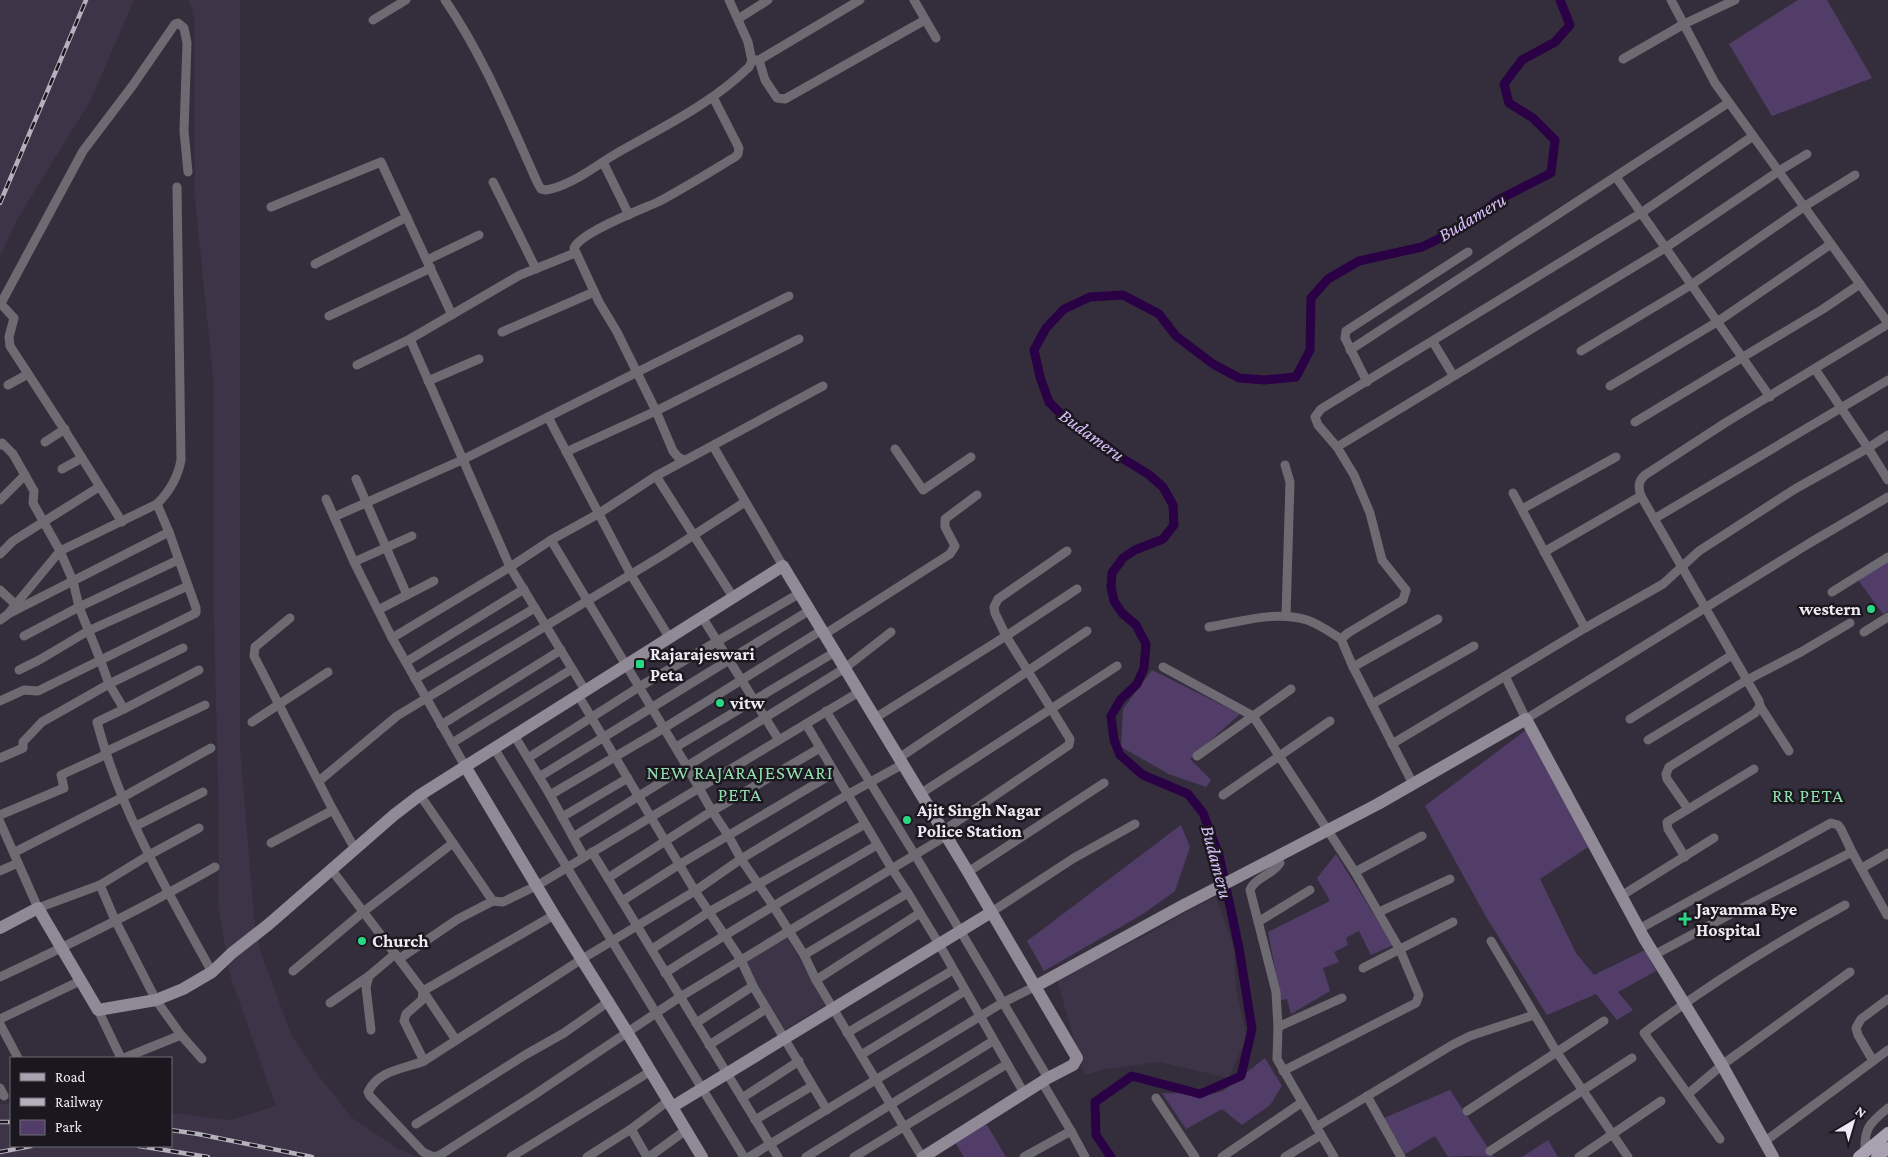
<svg xmlns="http://www.w3.org/2000/svg" width="1888" height="1157" viewBox="0 0 1888 1157" font-family="'Crimson Pro',serif">
  <style>
    .built { fill: #3e3448 }
    .green { fill: #523d69 }
    .lines { fill: none; stroke-linecap: round; stroke-linejoin: round }
    .canal { stroke: #2b0146; stroke-width: 9 }
    .street { stroke: #6e6a72; stroke-width: 9 }
    .secondary { stroke: #8f8a96; stroke-width: 12 }
    .primary { stroke: #a9a3b1; stroke-width: 12 }
    .rail-casing { stroke: #b5b1bc; stroke-width: 4.5 }
    .rail { stroke: #1a181e; stroke-width: 2.5; stroke-dasharray: 8; stroke-linecap: butt }
    .poi-dot { fill: #29d885; stroke: #1a181e; stroke-width: 2 }
    .labels { text-anchor: middle; dominant-baseline: central; stroke-width: 5; stroke-linejoin: round; paint-order: stroke }
    .poi-label { font-size: 18px; font-weight: bold; fill: #eeeaf4; stroke: #1a181e; text-anchor: start }
    .water-label { font-size: 19px; font-style: italic; fill: #dcc0fc; stroke: #1a181e }
    .neighbourhood-label { font-size: 19px; letter-spacing: 1px; fill: #93deaf; stroke: #1a181e }
  </style>
  <rect width="100%" height="100%" fill="#342e3c"/>
  <g class="built">
    <polygon points="0,0 134,0 90,101 18,218 0,256"/>
    <polygon points="189,0 240,0 240,748 254,917 260,950 291,1034 317,1074 352,1118 400,1150 418,1157 0,1157 0,1104 11,1104 11,1146 171,1146 171,1113 231,1120 276,1106 230,975 219,909 218,780 213,583 213,377 195,199 195,23"/>
    <polygon points="1216,897 1234,948 1236,988 1247,1038 1228,1078 1160,1062 1105,1069 1084,1075 1057,980 1148,934 1195,907"/>
    <polygon points="785,935 827,1004 784,1030 743,960"/>
  </g>
  <g class="green">
    <polygon points="1798,0 1827,0 1872,78 1772,116 1729,44"/>
    <polygon points="1888,557 1888,611 1883,614 1853,573"/>
    <polygon points="1152,670 1240,714 1190,759 1211,780 1206,787 1169,774 1121,747 1123,709"/>
    <polygon points="1526,730 1588,847 1540,879 1576,953 1594,975 1645,950 1656,971 1618,992 1633,1010 1617,1020 1596,994 1547,1015 1485,915 1425,806"/>
    <polygon points="1181,825 1190,847 1175,891 1143,914 1044,971 1027,941"/>
    <polygon points="1336,854 1393,945 1371,955 1359,931 1346,938 1348,945 1334,952 1339,962 1323,968 1330,991 1291,1014 1287,999 1281,1000 1268,932 1330,901 1317,878"/>
    <polygon points="1265,1058 1282,1086 1270,1105 1242,1125 1222,1109 1186,1129 1162,1093 1211,1094 1223,1091"/>
    <polygon points="1450,1090 1494,1157 1464,1156 1448,1157 1435,1136 1405,1154 1384,1118"/>
    <polygon points="987,1125 1006,1157 964,1157 955,1142 978,1127"/>
    <polygon points="1548,1140 1558,1157 1522,1157"/>
  </g>
  <g class="lines">
    <polyline class="canal" points="1111,1157 1096,1135 1095,1102 1132,1076 1200,1094 1241,1076 1252,1029 1239,948 1219,855 1203,813 1188,794 1143,775 1120,755 1114,740 1111,716 1121,699 1137,684 1144,668 1146,644 1136,625 1122,613 1114,601 1111,587 1112,573 1123,558 1135,550 1163,539 1174,525 1173,505 1163,487 1148,474 1125,460 1103,443 1073,426 1049,402 1040,377 1034,350 1046,328 1064,309 1090,297 1123,295 1159,314 1176,336 1213,364 1239,378 1265,380 1296,377 1310,350 1311,298 1328,279 1359,261 1422,247 1465,226 1498,200 1551,173 1555,140 1533,118 1509,103 1504,84 1522,60 1555,42 1570,25 1560,0"/>
    <g class="street">
      <path d="M445,0C484,57 510,122 538,184L541,189L546,190C571,186 595,166 617,153C663,127 711,104 749,67L752,61L748,42L729,0"/>
      <polyline points="914,0 936,38"/>
      <polyline points="1671,0 1715,83 1888,323"/>
      <polyline points="738,19 768,0"/>
      <polyline points="373,20 406,0"/>
      <polyline points="1623,59 1684,24 1735,0"/>
      <polyline points="755,60 759,60 860,0"/>
      <polyline points="759,60 765,80 777,98 785,99 925,20"/>
      <polyline points="603,162 629,215"/>
      <polyline points="1616,177 1770,397"/>
      <polyline points="493,182 536,269"/>
      <polyline points="271,207 381,162 452,315"/>
      <polyline points="427,260 479,235"/>
      <polyline points="315,264 407,217"/>
      <polyline points="1,304 14,318 9,337 10,346 62,426 122,522"/>
      <polyline points="0,305 83,151 133,85 175,24 178,23 184,28 187,43 184,131 188,172"/>
      <polyline points="329,316 431,268"/>
      <polyline points="502,332 594,292"/>
      <polyline points="410,339 510,567 585,690"/>
      <polyline points="1433,342 1453,375"/>
      <polyline points="1350,350 1728,103"/>
      <polyline points="1581,351 1691,285 1805,206 1855,175"/>
      <polyline points="357,365 410,339 520,275 575,253"/>
      <polyline points="1815,369 1868,448 1888,435"/>
      <polyline points="428,381 479,359"/>
      <polyline points="1367,382 1345,338 1346,331 1468,252"/>
      <polyline points="8,385 28,374"/>
      <polyline points="1610,386 1717,322 1831,244"/>
      <polyline points="548,417 631,575 669,637"/>
      <polyline points="1635,422 1823,309 1860,284"/>
      <polyline points="45,442 65,429"/>
      <path d="M0,445L2,443L13,454L34,491L33,503L60,551L73,581L79,607L100,659L109,684L124,709L97,722C120,811 168,892 212,972"/>
      <polyline points="713,446 783,566"/>
      <polyline points="1337,447 1665,248 1779,171 1807,154"/>
      <polyline points="895,449 923,490 971,457"/>
      <polyline points="566,452 656,411 799,339"/>
      <path d="M684,460L678,457L673,451L656,411L617,332L599,302L574,248C581,232 640,210 658,202C684,188 710,172 735,157L738,154L739,148L713,97"/>
      <polyline points="1285,465 1290,482 1286,616"/>
      <polyline points="62,469 82,458"/>
      <polyline points="656,476 733,597"/>
      <polyline points="356,479 407,595"/>
      <polyline points="1513,493 1585,628"/>
      <polyline points="326,499 354,562 392,638 465,766"/>
      <polyline points="0,500 25,475"/>
      <polyline points="1522,509 1616,457"/>
      <polyline points="334,517 462,460 789,296"/>
      <polyline points="1654,519 1888,380"/>
      <polyline points="551,540 686,765 712,811 728,835 741,859 774,907 804,955 816,980 922,1157"/>
      <polyline points="1544,552 1641,496"/>
      <polyline points="0,554 13,541 99,487"/>
      <polyline points="354,562 412,536"/>
      <polyline points="0,590 15,604"/>
      <polyline points="1832,592 1888,557"/>
      <polyline points="378,610 434,581"/>
      <polyline points="10,613 169,532"/>
      <polyline points="702,617 779,740"/>
      <polyline points="290,618 255,647 254,656 333,810 355,849"/>
      <path d="M0,620L7,615L60,551L157,504C169,492 178,477 181,460L177,187"/>
      <path d="M1209,627C1240,622 1276,610 1307,620C1319,624 1330,632 1341,639"/>
      <polyline points="1864,632 1888,617"/>
      <polyline points="825,634 950,554 955,546 945,527 945,519 977,495"/>
      <polyline points="24,636 79,607 178,560"/>
      <polyline points="392,638 510,567 551,540 598,514 656,476 823,386"/>
      <polyline points="406,662 524,589"/>
      <polyline points="1163,667 1253,716 1355,872 1400,950 1419,995 1416,1003 1283,1071"/>
      <polyline points="1353,667 1438,619"/>
      <polyline points="19,670 41,659 88,631 188,586"/>
      <polyline points="1505,676 1526,719 1808,544 1888,497"/>
      <polyline points="415,679 535,608"/>
      <polyline points="578,695 695,891 741,960 753,986 827,1110"/>
      <polyline points="0,701 24,690 38,691 196,613 196,608 169,532 157,504"/>
      <polyline points="1372,704 1474,646"/>
      <polyline points="1760,706 1789,751"/>
      <polyline points="124,709 199,670"/>
      <polyline points="826,711 915,855 1048,1078"/>
      <polyline points="875,718 1006,636 1077,589"/>
      <polyline points="1630,719 1732,655"/>
      <polyline points="252,722 328,672"/>
      <polyline points="806,724 892,869 908,893 939,944 1024,1093"/>
      <polyline points="441,725 561,650"/>
      <polyline points="514,735 550,795"/>
      <polyline points="1648,740 1747,680 1801,652 1850,623"/>
      <polyline points="452,743 572,669"/>
      <polyline points="1392,744 1585,628 1663,584 1699,551 1795,489 1868,448 1888,480"/>
      <polyline points="676,747 835,652"/>
      <polyline points="494,748 744,1157"/>
      <polyline points="105,752 205,705"/>
      <polyline points="1197,756 1291,689"/>
      <polyline points="0,758 23,748 23,742 42,722 109,684 183,648"/>
      <polyline points="528,758 639,687 800,593"/>
      <polyline points="899,758 1087,631"/>
      <path d="M903,764L847,795L741,859L695,891L582,959L424,1061C404,1069 378,1070 368,1092L370,1096L423,1152L434,1157L440,1155L531,1097L680,997L946,836"/>
      <polyline points="539,777 810,610"/>
      <polyline points="319,781 397,716 663,555 745,502"/>
      <polyline points="1413,784 1353,667 1341,639 1348,633 1403,600 1406,590 1382,560 1370,513 1354,475 1337,447 1318,425 1315,417 1321,409 1641,213 1753,136"/>
      <polyline points="920,794 1117,666"/>
      <polyline points="420,795 488,894 493,901 503,902 538,885 859,692"/>
      <polyline points="1223,795 1330,721"/>
      <path d="M1688,809L1667,779L1666,774L1669,767L1755,713L1760,706L1759,701L1641,496C1638,487 1638,481 1645,475L1725,423L1888,324"/>
      <polyline points="0,815 64,788 61,775 105,755"/>
      <polyline points="562,817 628,778"/>
      <polyline points="0,822 38,908 100,885 149,855 199,828"/>
      <polyline points="136,826 203,792"/>
      <polyline points="943,831 1069,745 1070,739 1006,636 995,613 994,607 998,599 1067,551"/>
      <polyline points="573,837 845,668 891,632"/>
      <polyline points="271,843 333,810"/>
      <polyline points="15,852 123,797 211,748"/>
      <polyline points="592,852 778,1157"/>
      <polyline points="584,857 550,795 664,728 822,630"/>
      <polyline points="1685,857 1668,829 1667,822 1754,769"/>
      <path d="M1280,863C1273,875 1255,877 1250,890L1276,992L1278,1027L1277,1059L1334,1157"/>
      <polyline points="1862,868 1888,853"/>
      <polyline points="331,869 423,991 456,1040"/>
      <polyline points="0,871 18,863"/>
      <polyline points="968,872 1104,783"/>
      <polyline points="1355,872 1422,836"/>
      <polyline points="608,878 712,811 820,748"/>
      <polyline points="100,885 115,920 156,1000 181,1035"/>
      <polyline points="1621,896 1714,838"/>
      <polyline points="622,901 680,864 834,773"/>
      <polyline points="1379,912 1450,879"/>
      <polyline points="990,913 1074,858 1135,824"/>
      <polyline points="1258,922 1310,890"/>
      <polyline points="1639,929 1831,823 1838,825 1841,829 1852,852 1887,915"/>
      <polyline points="1491,941 1556,1051 1628,1157"/>
      <polyline points="652,949 709,912 865,824"/>
      <polyline points="804,955 908,893"/>
      <polyline points="1654,955 1740,909 1852,852"/>
      <polyline points="399,959 458,919 493,901"/>
      <polyline points="1363,968 1453,922"/>
      <polyline points="293,971 363,912 453,843"/>
      <path d="M665,973C734,928 806,887 877,845"/>
      <path d="M0,977C73,943 145,907 215,867"/>
      <polyline points="816,980 920,913"/>
      <polyline points="330,1003 369,976"/>
      <polyline points="98,1010 121,1058"/>
      <polyline points="0,1019 80,981"/>
      <polyline points="696,1023 753,986"/>
      <polyline points="0,1024 18,1058"/>
      <polyline points="1278,1027 1342,998"/>
      <polyline points="371,1030 366,987 369,976 395,954"/>
      <polyline points="847,1033 953,970"/>
      <polyline points="709,1045 766,1009"/>
      <polyline points="861,1055 965,991"/>
      <polyline points="124,1058 181,1035 202,1059"/>
      <polyline points="424,1061 404,1021 406,1014 422,1000 423,991 554,915"/>
      <polyline points="1873,1061 1858,1035 1856,1028 1861,1019 1888,999"/>
      <polyline points="1042,1082 1071,1131 1085,1157"/>
      <polyline points="0,1088 4,1096"/>
      <polyline points="1688,1094 1722,1065 1850,972"/>
      <polyline points="1367,1096 1401,1157"/>
      <polyline points="742,1098 799,1061"/>
      <polyline points="1156,1098 1195,1157"/>
      <polyline points="1467,1111 1604,1021"/>
      <polyline points="755,1120 812,1086"/>
      <polyline points="416,1124 525,1055 564,1033 608,1002"/>
      <polyline points="1316,1127 1452,1045 1470,1036 1534,1015"/>
      <path d="M1720,1139L1644,1033C1708,985 1775,943 1845,905"/>
      <polyline points="1764,1142 1888,1050"/>
      <polyline points="1490,1151 1632,1058"/>
      <path d="M1865,1152C1864,1127 1870,1123 1888,1108"/>
      <polyline points="511,1157 651,1071"/>
      <polyline points="587,1157 631,1129"/>
      <polyline points="647,1157 631,1129 668,1101"/>
      <polyline points="649,1157 686,1130"/>
      <polyline points="749,1157 1002,1003 1036,986"/>
      <polyline points="806,1157 993,1041"/>
      <polyline points="854,1157 1007,1064"/>
      <polyline points="1024,1157 1071,1131"/>
      <polyline points="1222,1157 1301,1103"/>
      <polyline points="1285,1157 1321,1135"/>
      <polyline points="1579,1157 1661,1101"/>
    </g>
    <g class="secondary">
      <polyline points="465,766 554,915 627,1032 702,1157"/>
      <polyline points="0,928 38,908 98,1010 156,1000 183,989 212,972 232,953 269,924 394,815 420,795 783,566 968,872 1077,1058 1073,1065 1048,1078 923,1157"/>
      <polyline points="1036,986 1182,906 1378,804 1526,719 1644,938 1722,1065 1773,1157"/>
      <polyline points="672,1107 990,913"/>
    </g>
    <g class="primary">
      <polyline points="1859,1157 1888,1133"/>
      <polyline points="1877,1157 1888,1148"/>
    </g>
    <defs>
      <g id="rail">
        <polyline points="0,203 86,0"/>
        <polyline points="0,1122 11,1122"/>
        <polyline points="171,1130 198,1134 312,1157"/>
        <polyline points="139,1146 208,1157"/>
        <polyline points="0,1152 31,1146"/>
      </g>
    </defs>
    <use href="#rail" class="rail-casing"/>
    <use href="#rail" class="rail"/>
  </g>
  <g class="poi-dot">
    <circle cx="1871" cy="609" r="5"/>
    <rect x="635" y="659" width="10" height="10" rx="2.5"/>
    <circle cx="720" cy="703" r="5"/>
    <circle cx="907" cy="820" r="5"/>
    <path d="M1682.5 911.5h5v5h5v5h-5v5h-5v-5h-5v-5h5z"/>
    <circle cx="362" cy="941" r="5"/>
  </g>
  <g class="labels">
    <g class="poi-label">
      <text x="1861" y="609" text-anchor="end">western</text>
      <text x="650" y="654">Rajarajeswari<tspan x="650" dy="21">Peta</tspan></text>
      <text x="730" y="703">vitw</text>
      <text x="917" y="810">Ajit Singh Nagar<tspan x="917" dy="21">Police Station</tspan></text>
      <text x="1696" y="909">Jayamma Eye<tspan x="1696" dy="21">Hospital</tspan></text>
      <text x="372" y="941">Church</text>
    </g>
    <g class="water-label">
      <text transform="translate(1472 217) rotate(-31)">Budameru</text>
      <text transform="translate(1092 435) rotate(36)">Budameru</text>
      <text transform="translate(1217 862) rotate(75)">Budameru</text>
    </g>
    <g class="neighbourhood-label">
      <text x="740" y="772">NEW RAJARAJESWARI<tspan x="740" dy="22">PETA</tspan></text>
      <text x="1808" y="795">RR PETA</text>
    </g>
  </g>
  <rect x="10" y="1057" width="162" height="90" fill="#1a181e" stroke="#6f6c74"/>
  <rect x="20" y="1073" width="25" height="8" fill="#a9a3b1" stroke="#6f6c74"/>
  <text x="55" y="1082" font-size="15" fill="#eeeaf4">Road</text>
  <rect x="20" y="1098" width="25" height="8" fill="#b5b1bc" stroke="#6f6c74"/>
  <text x="55" y="1107" font-size="15" fill="#eeeaf4">Railway</text>
  <rect x="20" y="1120" width="25" height="15" fill="#523d69" stroke="#6f6c74"/>
  <text x="55" y="1132" font-size="15" fill="#eeeaf4">Park</text>
  <g transform="translate(1853 1122) rotate(38)" stroke="#1a181e" stroke-width="4" paint-order="stroke">
  <path d="M0-4L9 19L0 12L-9 19Z" fill="#eeeaf4"/>
  <text y="-8" font-size="14" font-weight="bold" text-anchor="middle" fill="#eeeaf4">N</text>
  </g>
</svg>
